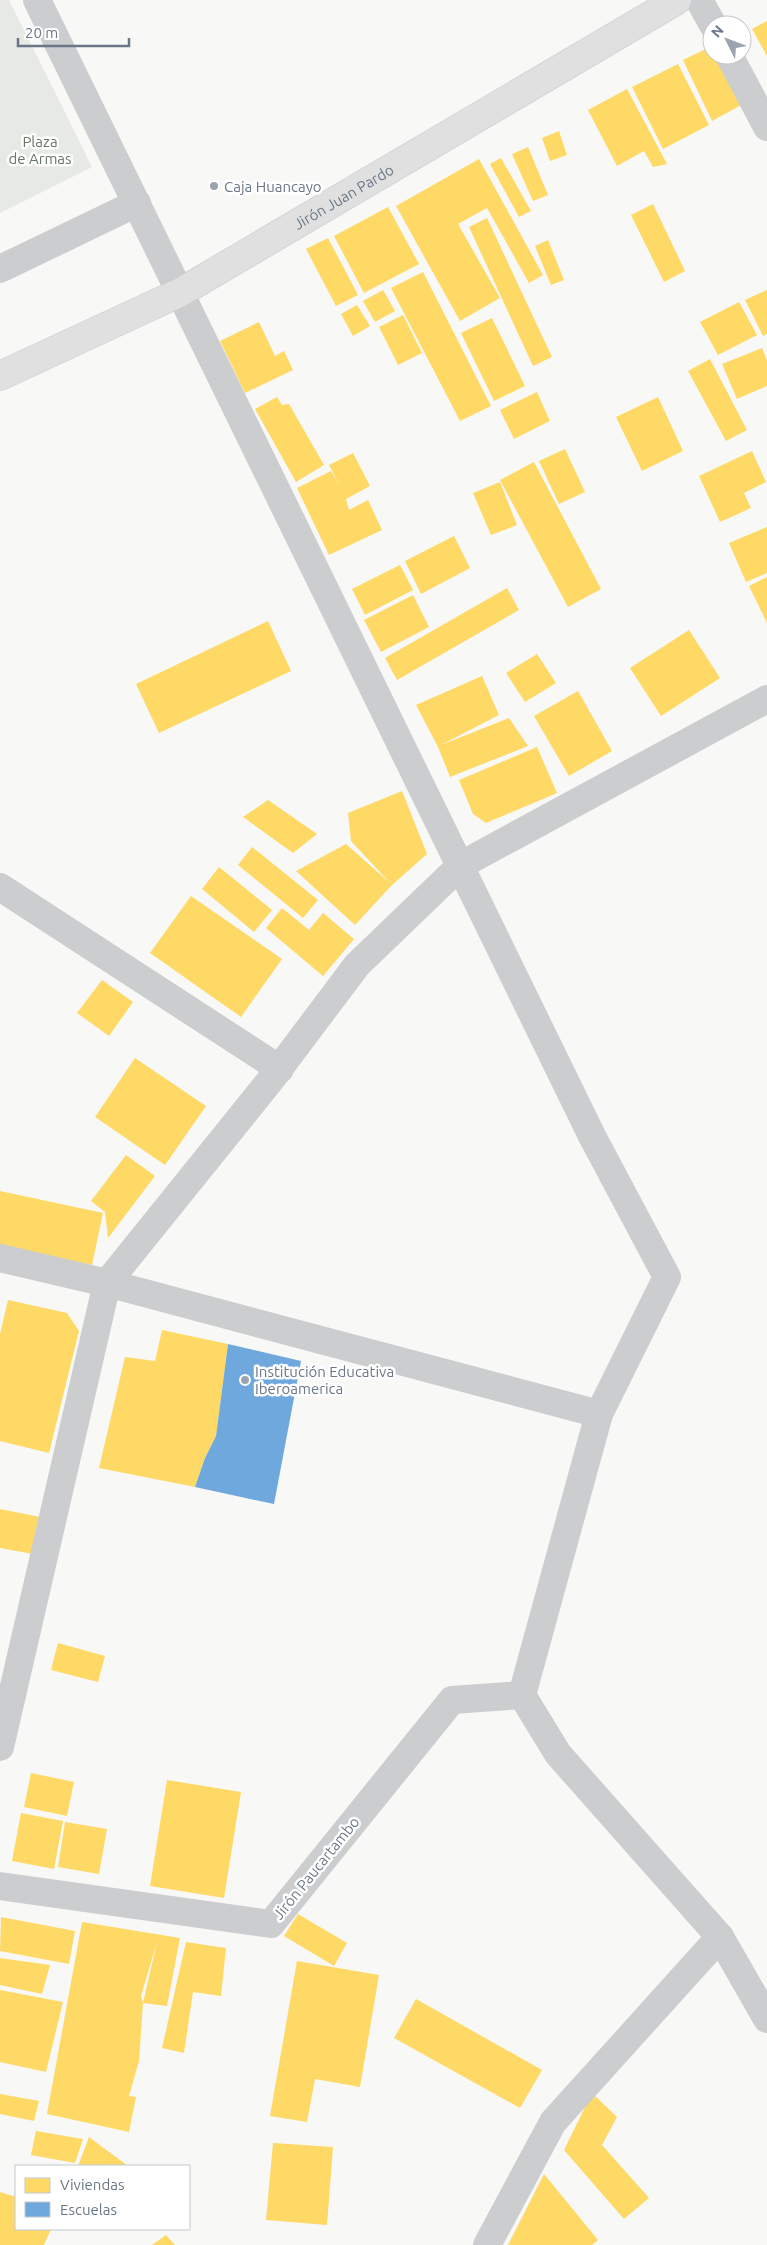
<svg xmlns="http://www.w3.org/2000/svg" width="767" height="2245" viewBox="0 0 767 2245" font-family="Ubuntu,sans-serif">
  <style>
    .green { fill: #e6e9e4 }
    .homes { fill: #ffd966 }
    .schools { fill: #6fa8dc }
    .lines { fill: none; stroke-linecap: round; stroke-linejoin: round }
    .secondary-casing { stroke: #d4d5d6; stroke-width: 30 }
    .street { stroke: #cccdce; stroke-width: 28 }
    .secondary { stroke: #e0e0e1; stroke-width: 28 }
    .poi-dot { fill: #9ba4ae; stroke: #fff; stroke-width: 2 }
    .labels { text-anchor: middle; dominant-baseline: central; stroke-width: 5; stroke-linejoin: round; paint-order: stroke }
    .park-label { font-size: 15px; fill: #667863; stroke: #fff }
    .poi-label { font-size: 15px; fill: #697786; stroke: #fff; text-anchor: start }
    .street-label { font-size: 15px; fill: #697786; stroke: #fff }
  </style>
  <rect width="100%" height="100%" fill="#f8f8f7"/>
  <polygon class="green" points="0,0 9,0 92,167 0,213"/>
  <g class="homes">
    <polygon points="767,21 767,56 752,29"/>
    <polygon points="712,46 712,55 722,55 745,103 712,121 683,60"/>
    <polygon points="678,64 709,125 663,149 632,87"/>
    <polygon points="627,89 667,164 653,167 644,151 617,166 588,110"/>
    <polygon points="559,131 567,155 550,161 542,138"/>
    <polygon points="528,147 548,195 533,201 512,154"/>
    <polygon points="501,158 531,211 519,217 490,164"/>
    <polygon points="479,159 543,275 529,283 487,208 458,224 500,298 460,321 396,206"/>
    <polygon points="653,204 685,271 664,282 631,215"/>
    <polygon points="388,207 419,264 364,293 334,236"/>
    <polygon points="487,218 552,357 533,366 469,227"/>
    <polygon points="328,238 358,295 336,306 306,249"/>
    <polygon points="548,240 564,280 551,285 535,246"/>
    <polygon points="423,272 491,406 460,421 391,288"/>
    <polygon points="383,290 395,311 375,322 363,301"/>
    <polygon points="767,290 767,334 763,336 745,300"/>
    <polygon points="739,302 757,335 718,355 700,322"/>
    <polygon points="357,305 370,326 353,336 341,314"/>
    <polygon points="403,315 422,353 398,365 379,327"/>
    <polygon points="492,318 525,386 494,401 461,333"/>
    <polygon points="259,322 275,356 284,351 293,370 245,393 220,341"/>
    <polygon points="762,348 767,360 767,386 737,399 722,364"/>
    <polygon points="710,359 747,430 726,441 688,371"/>
    <polygon points="537,392 550,421 514,439 500,410"/>
    <polygon points="277,397 282,405 289,404 324,465 296,482 255,409"/>
    <polygon points="658,397 683,451 642,471 616,417"/>
    <polygon points="565,449 585,492 559,504 539,461"/>
    <polygon points="752,451 766,482 744,493 751,508 720,522 699,476"/>
    <polygon points="353,453 370,486 346,499 349,510 368,500 382,530 329,555 297,488 331,471 340,486 329,465"/>
    <polygon points="534,462 601,589 568,607 500,480"/>
    <polygon points="500,482 517,525 491,535 473,493"/>
    <polygon points="767,527 767,573 746,582 729,543"/>
    <polygon points="454,536 470,568 421,594 405,561"/>
    <polygon points="400,565 413,590 365,615 352,589"/>
    <polygon points="767,577 767,623 749,586"/>
    <polygon points="507,588 519,610 397,680 385,658"/>
    <polygon points="413,595 429,627 381,652 364,620"/>
    <polygon points="268,621 291,671 159,733 136,684"/>
    <polygon points="689,630 720,678 661,716 630,668"/>
    <polygon points="537,654 556,683 525,702 506,673"/>
    <polygon points="482,676 499,715 441,745 509,718 528,746 450,777 438,747 416,705"/>
    <polygon points="578,691 612,751 569,776 534,716"/>
    <polygon points="537,747 557,793 486,823 473,814 459,780"/>
    <polygon points="402,791 427,854 392,885 355,925 296,871 346,844 390,883 351,841 348,813"/>
    <polygon points="268,800 317,834 293,853 243,817"/>
    <polygon points="252,847 318,900 303,918 238,865"/>
    <polygon points="219,867 272,910 254,932 202,889"/>
    <polygon points="191,896 282,959 241,1017 150,953"/>
    <polygon points="282,908 309,930 323,913 354,939 323,976 266,928"/>
    <polygon points="102,980 133,1002 109,1036 77,1013"/>
    <polygon points="135,1058 206,1106 165,1165 95,1117"/>
    <polygon points="126,1155 155,1176 108,1238 105,1212 91,1201"/>
    <polygon points="0,1191 103,1213 92,1265 0,1245"/>
    <polygon points="8,1300 67,1313 79,1331 49,1453 0,1441 0,1334"/>
    <polygon points="162,1330 228,1344 216,1436 205,1458 195,1487 99,1468 125,1357 155,1361"/>
    <polygon points="0,1509 45,1518 38,1555 0,1548"/>
    <polygon points="58,1643 105,1656 98,1682 51,1670"/>
    <polygon points="31,1773 74,1782 67,1816 24,1807"/>
    <polygon points="167,1780 241,1792 224,1898 150,1886"/>
    <polygon points="21,1813 63,1821 54,1869 12,1861"/>
    <polygon points="65,1822 107,1829 99,1874 58,1867"/>
    <polygon points="298,1914 347,1943 334,1966 284,1936"/>
    <polygon points="1,1917 75,1931 69,1964 0,1951"/>
    <polygon points="82,1922 180,1938 167,2006 143,2003 157,1942 141,1996 143,2003 139,2061 129,2096 136,2097 129,2132 47,2114"/>
    <polygon points="186,1942 226,1948 221,1996 193,1992 184,2053 162,2048"/>
    <polygon points="0,1958 50,1965 42,1994 0,1985"/>
    <polygon points="297,1961 379,1975 360,2087 315,2079 307,2122 270,2116"/>
    <polygon points="0,1990 63,2002 46,2072 0,2062"/>
    <polygon points="416,1999 542,2070 520,2108 394,2038"/>
    <polygon points="592,2093 617,2117 602,2145 649,2198 624,2219 564,2150"/>
    <polygon points="0,2094 39,2101 34,2121 0,2114"/>
    <polygon points="36,2131 83,2139 75,2163 31,2155"/>
    <polygon points="89,2137 128,2166 78,2166"/>
    <polygon points="273,2143 333,2147 327,2225 266,2220"/>
    <polygon points="544,2174 598,2240 592,2245 508,2245"/>
    <polygon points="0,2192 16,2197 16,2229 51,2229 44,2245 0,2245"/>
    <polygon points="166,2235 175,2245 152,2245"/>
  </g>
  <polygon class="schools" points="228,1344 301,1361 274,1504 195,1487 205,1458 216,1436"/>
  <g class="lines">
    <defs>
      <g id="secondary">
        <path id="s1" d="M0,376L181,292L677,0"/>
      </g>
    </defs>
    <use href="#secondary" class="secondary-casing"/>
    <g class="street">
      <polyline points="37,0 592,1136 667,1277 599,1414 522,1695 558,1754 720,1937 767,2019"/>
      <polyline points="699,0 713,25"/>
      <polyline points="729,55 767,127"/>
      <polyline points="0,269 137,203"/>
      <polyline points="0,887 280,1069"/>
      <polyline points="0,1258 107,1283 0,1747"/>
      <polyline points="599,1414 107,1283 269,1082 357,965 461,865 767,699"/>
      <polyline points="0,1886 271,1924 452,1700 522,1695"/>
      <polyline points="487,2245 553,2122 720,1937"/>
    </g>
    <use href="#secondary" class="secondary"/>
  </g>
  <g class="poi-dot">
    <circle cx="214" cy="186" r="5"/>
    <circle cx="245" cy="1380" r="5"/>
  </g>
  <g class="labels">
    <g class="park-label">
      <text x="40" y="141">Plaza<tspan x="40" dy="17">de Armas</tspan></text>
    </g>
    <g class="poi-label">
      <text x="224" y="186">Caja Huancayo</text>
      <text x="255" y="1371">Institución Educativa<tspan x="255" dy="17">Iberoamerica</tspan></text>
    </g>
    <g class="street-label">
      <text stroke="none"><textPath href="#s1" startOffset="388">Jirón Juan Pardo</textPath></text>
      <text transform="translate(316 1868) rotate(-51)">Jirón Paucartambo</text>
    </g>
  </g>
  <rect x="15" y="2165" width="175" height="65" fill="#ffffff" stroke="#c3c9cf"/>
  <rect x="25" y="2178" width="25" height="15" fill="#ffd966" stroke="#c3c9cf"/>
  <text x="60" y="2190" font-size="15" fill="#697786">Viviendas</text>
  <rect x="25" y="2202" width="25" height="15" fill="#6fa8dc" stroke="#c3c9cf"/>
  <text x="60" y="2215" font-size="15" fill="#697786">Escuelas</text>
  <g transform="translate(727 40) rotate(312)"><circle r="24" fill="#ffffff" stroke="#c3c9cf"/>
  <path d="M0-4L9 19L0 12L-9 19Z" fill="#9ba4ae"/>
  <text y="-8" font-size="14" font-weight="bold" text-anchor="middle" fill="#697786">N</text>
  </g>
  <path d="M18 38v8h111v-8" fill="none" stroke="#697786" stroke-width="2.5"/>
  <text x="25" y="38" font-size="15" fill="#697786" stroke="#ffffff" stroke-width="4" paint-order="stroke">20 m</text>
</svg>
